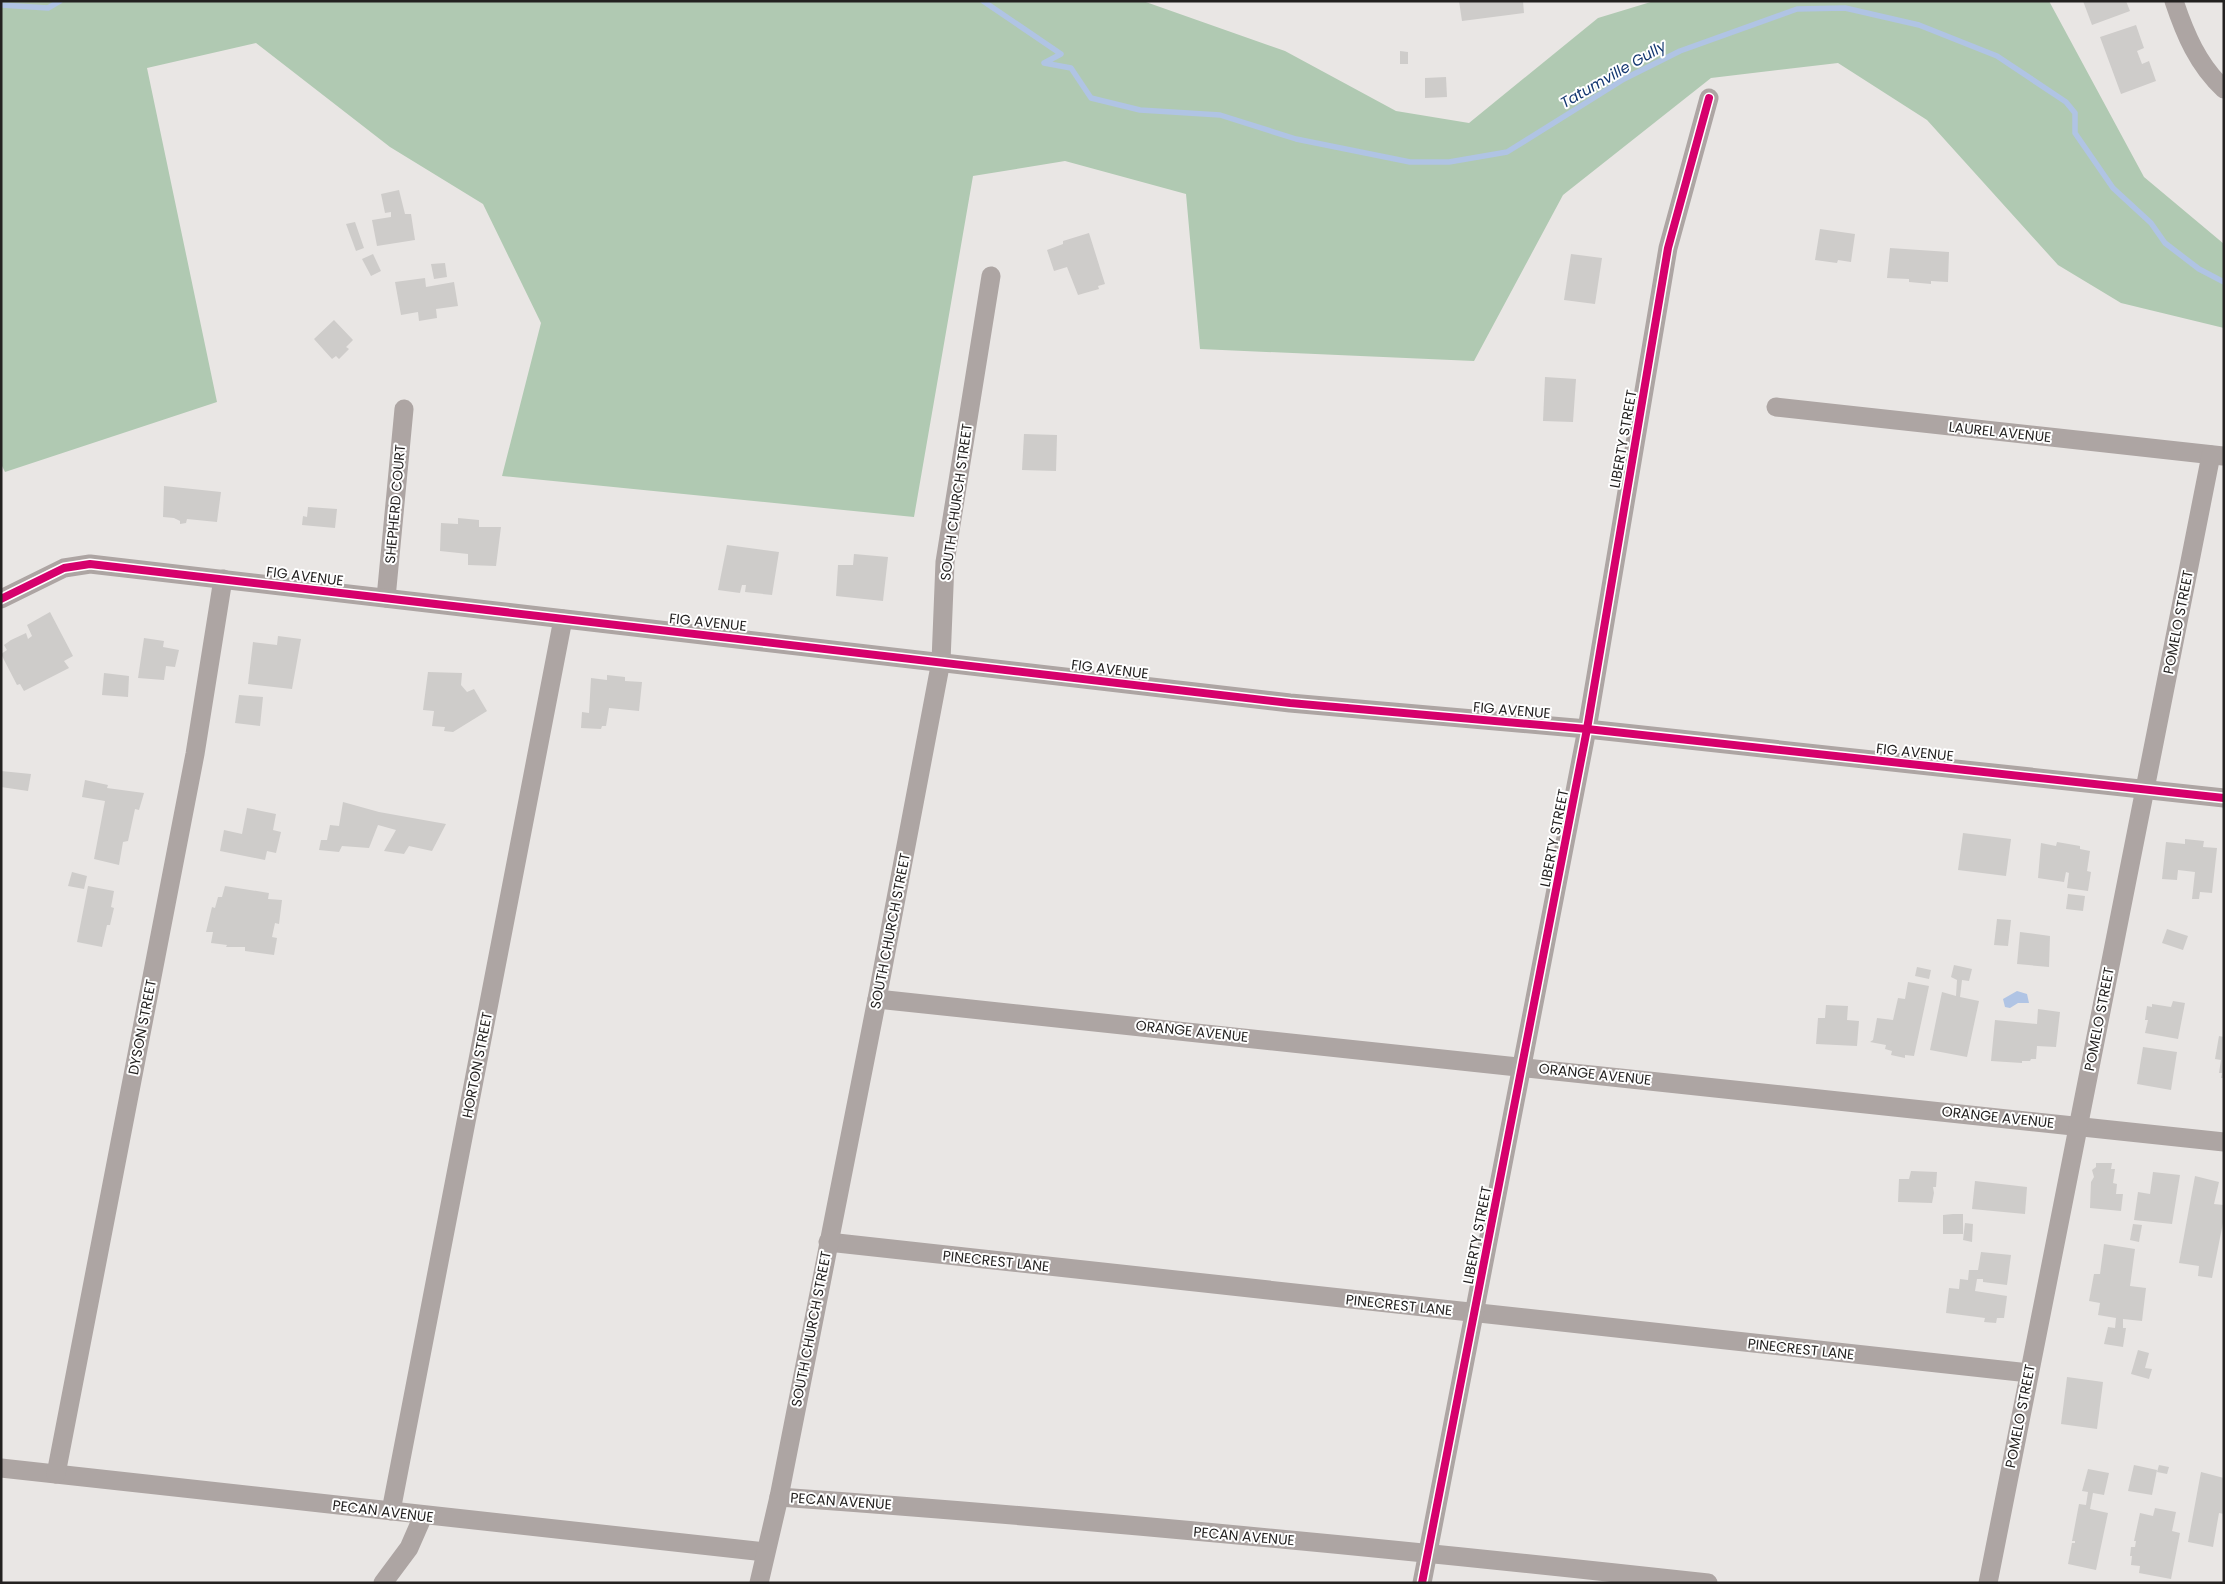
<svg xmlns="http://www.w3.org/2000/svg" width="2225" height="1584" viewBox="0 0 2225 1584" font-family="Poppins,sans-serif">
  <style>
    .forest { fill: #b0c9b2 }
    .water { fill: #b0c4e4 }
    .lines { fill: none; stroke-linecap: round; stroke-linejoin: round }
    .stream { stroke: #b0c4e4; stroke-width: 5.5 }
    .building { fill: #ceccca }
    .street { stroke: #ada5a3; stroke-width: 19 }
    .cycleway-casing { stroke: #fff; stroke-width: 11 }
    .cycleway { stroke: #d6006c; stroke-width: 8 }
    .labels { text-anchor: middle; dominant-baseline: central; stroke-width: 4; stroke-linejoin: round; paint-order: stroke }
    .street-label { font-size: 14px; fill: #232120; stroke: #fff }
    .water-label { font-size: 15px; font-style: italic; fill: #133770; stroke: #fff }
  </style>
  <rect width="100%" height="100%" fill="#e9e6e4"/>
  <polygon class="forest" points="1,1 1143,1 1285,51 1396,111 1469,123 1598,18 1654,1 2049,1 2144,177 2224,244 2224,328 2121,303 2058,265 1927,120 1838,63 1711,78 1563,195 1474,361 1200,349 1186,194 1065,161 973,176 914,517 502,476 541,323 483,204 390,147 256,43 147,68 217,402 5,472 1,464"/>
  <polygon class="water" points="2017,991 2027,994 2029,1003 2018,1003 2010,1008 2005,1007 2003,999"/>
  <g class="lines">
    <g class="stream">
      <polyline points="983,1 1061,54 1044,63 1071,68 1091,98 1140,110 1220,115 1296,139 1410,162 1449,162 1507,152 1624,79 1680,51 1797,9 1845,8 1919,25 1997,56 2066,102 2075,113 2075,133 2113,188 2151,223 2165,243 2199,269 2224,282"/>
      <polyline points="1,5 48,8 60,1"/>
    </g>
  </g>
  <g class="building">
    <polygon points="1459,1 1523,1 1524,13 1462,21"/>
    <polygon points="2083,1 2126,1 2130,11 2092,25"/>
    <polygon points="2136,25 2144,48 2137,51 2142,64 2149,61 2156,81 2121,94 2100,37"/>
    <polygon points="1400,51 1408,52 1408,64 1400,64"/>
    <polygon points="1446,77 1447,97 1425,98 1425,78"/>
    <polygon points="399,190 405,214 411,214 415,240 377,246 372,220 391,217 391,212 385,213 381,194"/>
    <polygon points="355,222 364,248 356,251 346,224"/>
    <polygon points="1820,229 1855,234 1851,262 1838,260 1837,263 1815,260"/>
    <polygon points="1089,233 1105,284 1098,286 1099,289 1078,295 1067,267 1054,271 1047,250 1063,244 1063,241"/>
    <polygon points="1890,248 1949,252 1948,282 1931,281 1931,284 1909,282 1909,279 1887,278"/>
    <polygon points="373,254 381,271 371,276 362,259"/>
    <polygon points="1571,254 1602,258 1595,304 1564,300"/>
    <polygon points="445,263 447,277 434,279 431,264"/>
    <polygon points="425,278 426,287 454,282 458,306 436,309 437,318 419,321 418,312 401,315 395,282"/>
    <polygon points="334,320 353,340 346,347 349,349 339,359 336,356 332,359 314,339"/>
    <polygon points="1545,377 1576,379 1573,422 1543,421"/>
    <polygon points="1024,434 1057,435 1056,471 1022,470"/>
    <polygon points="164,486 221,492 217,522 187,519 186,523 180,524 180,521 174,518 163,517"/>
    <polygon points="308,507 337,509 335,528 302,525 303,516 307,517"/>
    <polygon points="458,518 479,520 479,527 501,527 496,566 468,565 468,554 440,551 441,523 458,524"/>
    <polygon points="727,545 779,552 772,595 745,592 746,585 742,585 740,593 718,590"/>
    <polygon points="854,554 888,557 883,601 836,596 838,565 853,565"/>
    <polygon points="50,612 73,656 64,661 69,668 24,691 20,684 17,685 1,654 7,650 4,645 11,640 26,633 28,639 32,636 27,625"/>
    <polygon points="278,636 301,639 292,689 248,684 253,642 277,645"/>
    <polygon points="144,638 164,641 163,647 179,650 175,667 166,666 164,680 138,678"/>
    <polygon points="428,672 462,673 461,685 467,692 474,689 487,711 453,732 444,731 445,727 432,726 434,711 423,710"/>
    <polygon points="104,673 129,676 128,697 102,695"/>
    <polygon points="607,675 625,677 625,681 642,682 639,711 609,708 606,726 602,726 601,729 581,728 582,712 589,713 591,678 607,680"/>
    <polygon points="239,695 263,697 260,726 235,723"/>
    <polygon points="1,771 31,774 28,791 1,787"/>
    <polygon points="85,780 108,785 107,788 144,793 139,810 135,809 128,841 123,842 119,865 94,859 105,801 82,797"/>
    <polygon points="343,802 379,812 446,824 432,851 409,846 404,854 384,851 396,830 378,825 369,848 342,846 339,852 319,850 321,840 327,840 330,825 339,826"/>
    <polygon points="247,808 276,814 273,830 281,832 276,853 267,851 265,860 220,851 224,830 242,834"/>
    <polygon points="1963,833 2011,839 2006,876 1958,870"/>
    <polygon points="2185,839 2204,841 2203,847 2217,848 2212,893 2200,892 2199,899 2192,899 2195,872 2178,870 2177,880 2162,879 2166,842 2185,844"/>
    <polygon points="2057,842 2080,846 2080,849 2090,851 2087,871 2091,872 2088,891 2067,888 2069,873 2066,872 2064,882 2038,878 2041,843 2056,846"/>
    <polygon points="72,872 87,876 84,889 68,886"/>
    <polygon points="88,886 114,891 111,907 114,908 110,925 107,925 102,947 77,942"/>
    <polygon points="225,886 269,893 268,899 282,900 279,924 275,923 272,937 277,938 274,955 245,951 245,947 226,947 227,945 211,943 213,932 206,932 212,907 215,908 218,897 222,897"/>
    <polygon points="2068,894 2085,896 2083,911 2066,909"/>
    <polygon points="1997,919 2011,920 2008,946 1994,945"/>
    <polygon points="2167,929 2188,936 2183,950 2162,943"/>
    <polygon points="2020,932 2050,936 2049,967 2017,964"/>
    <polygon points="1954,965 1972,969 1969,981 1962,980 1960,997 1979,1001 1967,1057 1930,1050 1942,992 1956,996 1957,980 1951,977"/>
    <polygon points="1917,967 1931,970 1929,979 1915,976"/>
    <polygon points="1908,982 1929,986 1914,1056 1905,1055 1905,1058 1891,1055 1892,1051 1885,1049 1886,1045 1870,1042 1873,1040 1877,1018 1893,1020 1898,998 1905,999"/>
    <polygon points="2173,1001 2185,1003 2178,1039 2145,1033 2148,1020 2145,1020 2147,1006 2152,1007 2152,1004 2171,1007"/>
    <polygon points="1826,1005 1848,1006 1847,1020 1859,1021 1857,1046 1816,1044 1818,1018 1825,1018"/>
    <polygon points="2038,1009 2060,1012 2056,1047 2037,1046 2036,1059 2031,1059 2030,1061 2022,1061 2022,1063 1991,1061 1995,1020 2037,1024"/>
    <polygon points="2219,1036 2224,1037 2224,1078 2221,1078 2222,1073 2219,1073 2221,1060 2215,1059"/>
    <polygon points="2143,1047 2177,1052 2171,1090 2137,1084"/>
    <polygon points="2096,1163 2112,1163 2111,1169 2115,1169 2113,1183 2117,1184 2116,1194 2123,1194 2121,1211 2090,1208 2091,1182 2094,1177 2092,1170 2096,1167"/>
    <polygon points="1911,1171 1937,1172 1936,1187 1933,1187 1934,1193 1932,1203 1898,1202 1899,1179 1909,1179"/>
    <polygon points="2153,1172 2180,1175 2172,1224 2134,1220 2138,1192 2150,1194"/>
    <polygon points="2195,1176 2219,1182 2214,1204 2224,1205 2224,1218 2212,1278 2198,1276 2199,1266 2179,1263"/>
    <polygon points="1975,1181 2027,1187 2025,1214 1972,1209"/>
    <polygon points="1953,1214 1963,1214 1963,1234 1943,1234 1943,1215"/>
    <polygon points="1965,1223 1973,1224 1972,1242 1963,1240"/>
    <polygon points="2133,1224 2142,1225 2139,1242 2130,1240"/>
    <polygon points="2104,1244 2135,1249 2130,1286 2146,1288 2142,1321 2123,1319 2123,1328 2126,1328 2123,1347 2104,1344 2108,1327 2115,1328 2116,1318 2098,1315 2100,1303 2089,1301 2094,1274 2100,1274"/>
    <polygon points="1981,1252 2011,1255 2007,1285 1983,1282 1983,1279 1977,1279 1975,1291 2007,1296 2004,1318 1997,1318 1996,1323 1984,1322 1985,1318 1946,1313 1949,1288 1959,1289 1960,1279 1968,1280 1969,1270 1978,1270"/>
    <polygon points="2138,1350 2149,1353 2145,1368 2152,1369 2149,1379 2131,1374"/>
    <polygon points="2067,1377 2103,1382 2097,1429 2061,1424"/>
    <polygon points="2134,1465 2157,1470 2152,1495 2128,1491"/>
    <polygon points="2159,1465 2169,1467 2167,1474 2157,1472"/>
    <polygon points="2088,1469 2109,1473 2104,1495 2093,1493 2090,1509 2108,1513 2096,1570 2068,1564 2072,1543 2075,1543 2075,1541 2072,1541 2079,1504 2086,1505 2088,1492 2082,1491"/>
    <polygon points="2201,1472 2224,1478 2224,1514 2219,1513 2213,1547 2188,1542"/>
    <polygon points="2155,1508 2176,1512 2172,1531 2180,1533 2171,1579 2139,1573 2140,1566 2131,1565 2132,1556 2130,1556 2131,1547 2135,1547 2136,1541 2134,1541 2140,1513 2153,1516"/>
  </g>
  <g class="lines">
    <g class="street">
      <path d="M2174,1C2185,34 2198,65 2224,89"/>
      <polyline points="1776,407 2223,456"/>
      <polyline points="386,598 404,409"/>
      <polyline points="1,599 64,568 90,564 1290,703 1587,729 2224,798"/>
      <polyline points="877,999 2224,1142"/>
      <polyline points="828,1242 2029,1373"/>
      <polyline points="1,1468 765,1552"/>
      <polyline points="56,1474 195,754 223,579"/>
      <path d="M779,1497C1089,1519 1399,1549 1708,1583"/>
      <polyline points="391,1511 563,619"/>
      <polyline points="383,1583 409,1548 423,1516"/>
      <polyline points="759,1583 779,1497 877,999 941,661 945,562 991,276"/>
      <polyline points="1422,1583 1587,729 1668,248 1709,98"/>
      <polyline points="1988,1583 2211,455"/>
    </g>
    <defs>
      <g id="cycleway">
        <polyline points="1,599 64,568 90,564 1290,703 1587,729 2224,798"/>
        <polyline points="1422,1583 1587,729 1668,248 1709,98"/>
      </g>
    </defs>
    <use href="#cycleway" class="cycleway-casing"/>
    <use href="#cycleway" class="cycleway"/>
  </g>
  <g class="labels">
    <g class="street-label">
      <text transform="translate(2000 432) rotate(6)">LAUREL AVENUE</text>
      <text transform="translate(1623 439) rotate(-80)">LIBERTY STREET</text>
      <text transform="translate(956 502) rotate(-82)">SOUTH CHURCH STREET</text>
      <text transform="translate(395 504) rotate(-85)">SHEPHERD COURT</text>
      <text transform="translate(305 576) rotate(7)">FIG AVENUE</text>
      <text transform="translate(708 622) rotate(6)">FIG AVENUE</text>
      <text transform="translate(2178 622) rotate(-79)">POMELO STREET</text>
      <text transform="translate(1110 669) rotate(7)">FIG AVENUE</text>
      <text transform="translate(1512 710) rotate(5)">FIG AVENUE</text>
      <text transform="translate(1915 752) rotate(6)">FIG AVENUE</text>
      <text transform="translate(1554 838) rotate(-79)">LIBERTY STREET</text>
      <text transform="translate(890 931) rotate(-79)">SOUTH CHURCH STREET</text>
      <text transform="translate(2099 1019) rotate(-79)">POMELO STREET</text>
      <text transform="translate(142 1027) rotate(-79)">DYSON STREET</text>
      <text transform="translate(1192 1031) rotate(6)">ORANGE AVENUE</text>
      <text transform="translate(477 1065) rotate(-79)">HORTON STREET</text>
      <text transform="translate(1595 1074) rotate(6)">ORANGE AVENUE</text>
      <text transform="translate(1998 1117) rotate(6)">ORANGE AVENUE</text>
      <text transform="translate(1477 1235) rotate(-79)">LIBERTY STREET</text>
      <text transform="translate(996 1261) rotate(6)">PINECREST LANE</text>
      <text transform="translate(1399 1305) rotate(6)">PINECREST LANE</text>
      <text transform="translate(811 1329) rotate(-79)">SOUTH CHURCH STREET</text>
      <text transform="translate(1801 1349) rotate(6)">PINECREST LANE</text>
      <text transform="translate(2020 1416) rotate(-79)">POMELO STREET</text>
      <text transform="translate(841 1501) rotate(4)">PECAN AVENUE</text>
      <text transform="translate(383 1511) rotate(7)">PECAN AVENUE</text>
      <text transform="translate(1244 1536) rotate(5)">PECAN AVENUE</text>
    </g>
    <g class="water-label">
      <text transform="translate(1613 74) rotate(-30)">Tatumville Gully</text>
    </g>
  </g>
  <rect width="2225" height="1584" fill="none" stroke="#232120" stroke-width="5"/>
</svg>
